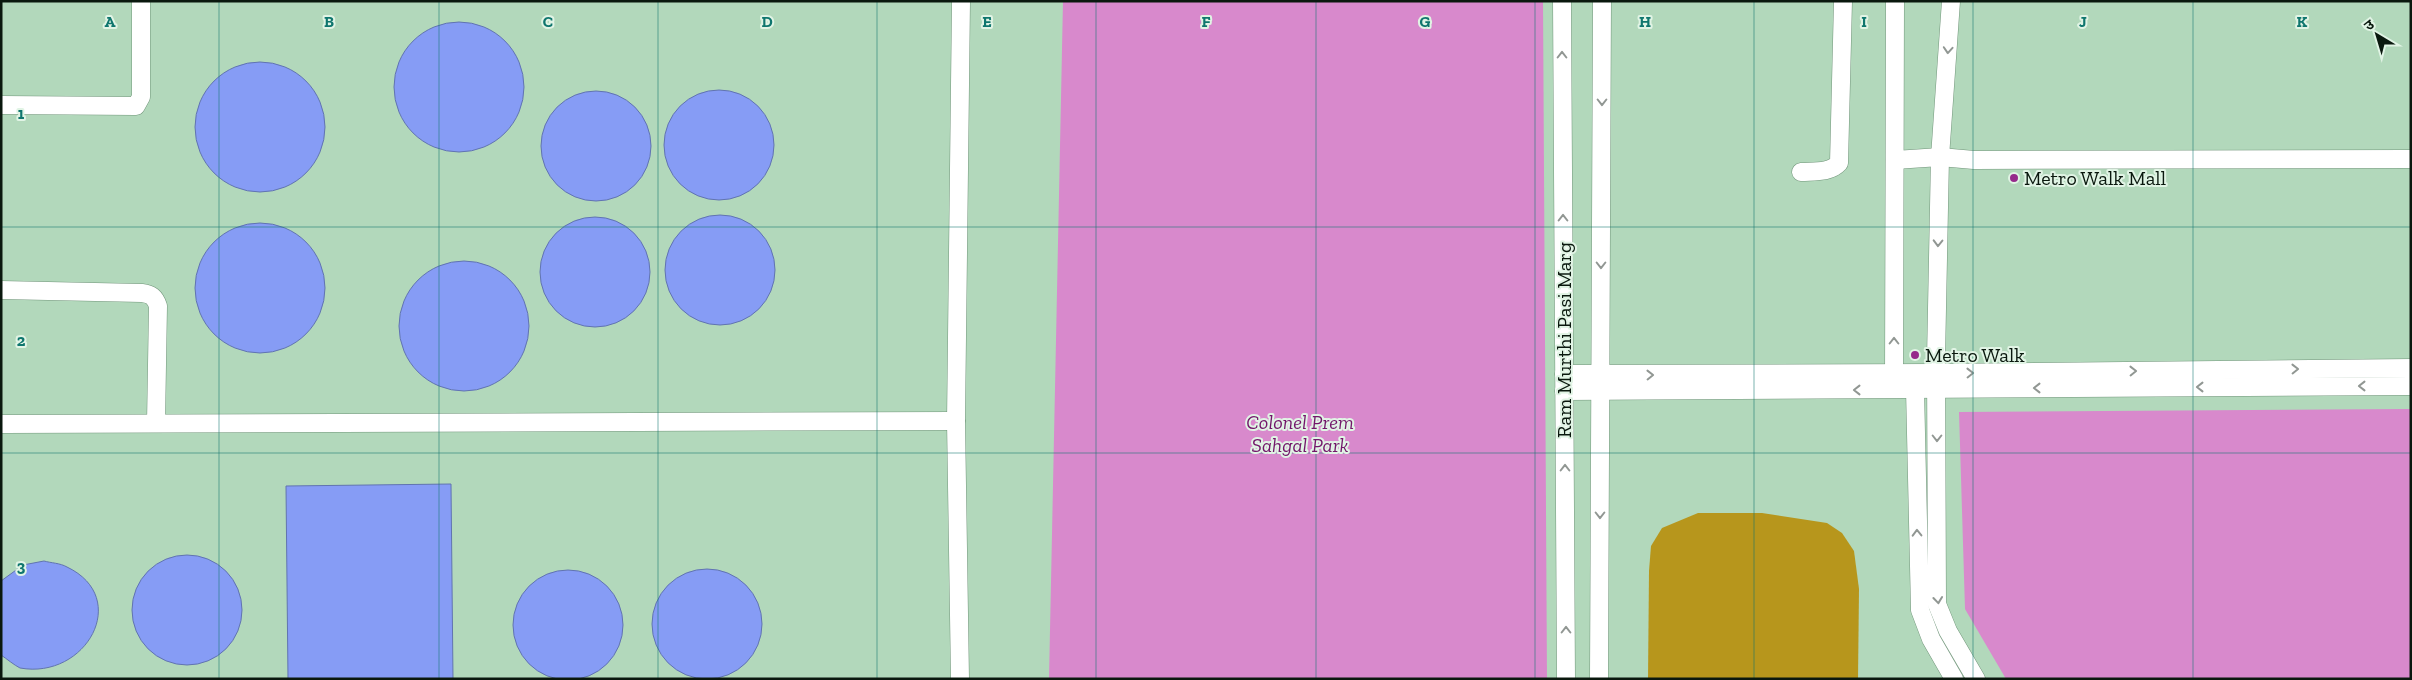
<svg xmlns="http://www.w3.org/2000/svg" width="2412" height="680" viewBox="0 0 2412 680" font-family="'Zilla Slab','Noto Sans Devanagari',serif">
  <style>
    .green { fill: #d889cc }
    .water { fill: #869cf5; stroke: #6174b0 }
    .building { fill: #b7961c }
    .lines { fill: none; stroke-linecap: round; stroke-linejoin: round }
    .minor-casing { stroke: #71957a; stroke-width: 19 }
    .minor { stroke: #fff; stroke-width: 18 }
    .oneway { stroke: #919793 }
    .grid { fill: none; stroke: #0f766e; stroke-width: 1; stroke-opacity: 0.55 }
    .poi-dot { fill: #962a8b; stroke: #e1f4e5; stroke-width: 2 }
    .labels { text-anchor: middle; dominant-baseline: central; stroke-width: 4; stroke-linejoin: round; paint-order: stroke }
    .poi-label { font-size: 20px; fill: #0a180e; stroke: #e1f4e5; text-anchor: start }
    .street-label { font-size: 20px; fill: #0a180e; stroke: #e1f4e5 }
    .park-label { font-size: 20px; font-style: italic; fill: #72166a; stroke: #e1f4e5 }
    .grid-label { font-size: 16px; text-anchor: middle; font-weight: bold; fill: #0f766e; stroke: #e1f4e5; stroke-width: 4; stroke-linejoin: round; paint-order: stroke }
  </style>
  <rect width="100%" height="100%" fill="#b2d8bb"/>
  <g class="green">
    <polygon points="1063,1 1543,1 1547,679 1049,679"/>
    <polygon points="2411,409 2411,679 2006,679 1965,609 1959,412"/>
  </g>
  <g class="water">
    <circle cx="459" cy="87" r="65"/>
    <circle cx="260" cy="127" r="65"/>
    <circle cx="719" cy="145" r="55"/>
    <circle cx="596" cy="146" r="55"/>
    <circle cx="720" cy="270" r="55"/>
    <circle cx="595" cy="272" r="55"/>
    <circle cx="260" cy="288" r="65"/>
    <circle cx="464" cy="326" r="65"/>
    <polygon points="451,484 453,679 288,679 286,486"/>
    <circle cx="187" cy="610" r="55"/>
    <path d="M44,561C51,563 60,563 67,567C132,598 86,680 20,668C14,665 7,659 1,655V581L23,565Z"/>
    <circle cx="707" cy="624" r="55"/>
    <circle cx="568" cy="625" r="55"/>
  </g>
  <polygon class="building" points="1698,513 1762,513 1827,523 1842,533 1854,551 1859,589 1858,679 1648,679 1649,571 1651,546 1662,528"/>
  <g class="lines">
    <defs>
      <g id="minor">
        <polyline points="1562,1 1566,679"/>
        <polyline points="1951,1 1940,157 1936,359 1937,604 1948,631 1976,679"/>
        <polyline points="1,105 136,106 141,97 141,1"/>
        <polyline points="1895,160 1940,157 1974,160 2411,159"/>
        <path d="M1801,172C1814,171 1830,173 1839,163L1843,1"/>
        <path d="M1,290L142,293C151,294 155,297 158,306L156,423"/>
        <polyline points="1564,374 1936,373 2411,368"/>
        <polyline points="1894,383 1895,1"/>
        <polyline points="1915,389 1920,610 1931,639 1954,679"/>
        <polyline points="1564,391 2411,386"/>
        <polyline points="1,424 956,421"/>
        <polyline points="960,679 956,421 961,1"/>
        <polyline points="1599,679 1602,1"/>
      </g>
    </defs>
    <use href="#minor" class="minor-casing"/>
    <use href="#minor" class="minor"/>
  </g>
  <defs><path id="oneway-chevron" d="M-2-3.5L2.5 0L-2 3.5" fill="none" stroke-width="1.6" stroke-linecap="round" stroke-linejoin="round" transform="scale(1.25)"/></defs>
  <g class="oneway">
    <use href="#oneway-chevron" transform="translate(1948 50) rotate(94)"/>
    <use href="#oneway-chevron" transform="translate(1562 55) rotate(-90)"/>
    <use href="#oneway-chevron" transform="translate(1602 102) rotate(90)"/>
    <use href="#oneway-chevron" transform="translate(1563 218) rotate(-90)"/>
    <use href="#oneway-chevron" transform="translate(1938 243) rotate(91)"/>
    <use href="#oneway-chevron" transform="translate(1601 265) rotate(90)"/>
    <use href="#oneway-chevron" transform="translate(1894 341) rotate(-90)"/>
    <use href="#oneway-chevron" transform="translate(2295 369) rotate(-1)"/>
    <use href="#oneway-chevron" transform="translate(2133 371) rotate(-1)"/>
    <use href="#oneway-chevron" transform="translate(1970 373) rotate(-1)"/>
    <use href="#oneway-chevron" transform="translate(1650 375) rotate(-1)"/>
    <use href="#oneway-chevron" transform="translate(2362 386) rotate(180)"/>
    <use href="#oneway-chevron" transform="translate(2200 387) rotate(180)"/>
    <use href="#oneway-chevron" transform="translate(2037 388) rotate(180)"/>
    <use href="#oneway-chevron" transform="translate(1857 390) rotate(180)"/>
    <use href="#oneway-chevron" transform="translate(1937 438) rotate(90)"/>
    <use href="#oneway-chevron" transform="translate(1565 468) rotate(-90)"/>
    <use href="#oneway-chevron" transform="translate(1600 515) rotate(90)"/>
    <use href="#oneway-chevron" transform="translate(1917 533) rotate(-91)"/>
    <use href="#oneway-chevron" transform="translate(1938 600) rotate(84)"/>
    <use href="#oneway-chevron" transform="translate(1566 630) rotate(-90)"/>
  </g>
  <path class="grid" d="M219,1V679M439,1V679M658,1V679M877,1V679M1096,1V679M1316,1V679M1535,1V679M1754,1V679M1973,1V679M2193,1V679M1,227H2411M1,453H2411"/>
  <g class="poi-dot">
    <circle cx="2014" cy="178" r="5"/>
    <circle cx="1915" cy="355" r="5"/>
  </g>
  <g class="labels">
    <g class="poi-label">
      <text x="2024" y="178">Metro Walk Mall</text>
      <text x="1925" y="355">Metro Walk</text>
    </g>
    <g class="street-label">
      <text transform="translate(1564 340) rotate(-90)">Ram Murthi Pasi Marg</text>
    </g>
    <g class="park-label">
      <text x="1300" y="422">Colonel Prem<tspan x="1300" dy="23">Sahgal Park</tspan></text>
    </g>
  </g>
  <g class="grid-label">
    <text x="110" y="27">A</text>
    <text x="329" y="27">B</text>
    <text x="548" y="27">C</text>
    <text x="767" y="27">D</text>
    <text x="987" y="27">E</text>
    <text x="1206" y="27">F</text>
    <text x="1425" y="27">G</text>
    <text x="1645" y="27">H</text>
    <text x="1864" y="27">I</text>
    <text x="2083" y="27">J</text>
    <text x="2302" y="27">K</text>
    <text x="21" y="119">1</text>
    <text x="21" y="346">2</text>
    <text x="21" y="572">3</text>
  </g>
  <rect width="2412" height="680" fill="none" stroke="#0a180e" stroke-width="5"/>
  <g transform="translate(2377 35) rotate(322)" stroke="#e1f4e5" stroke-width="4" paint-order="stroke">
  <path d="M0-4L9 19L0 12L-9 19Z" fill="#0a180e"/>
  <text y="-8" font-size="14" font-weight="bold" text-anchor="middle" fill="#0a180e">उ</text>
  </g>
</svg>
